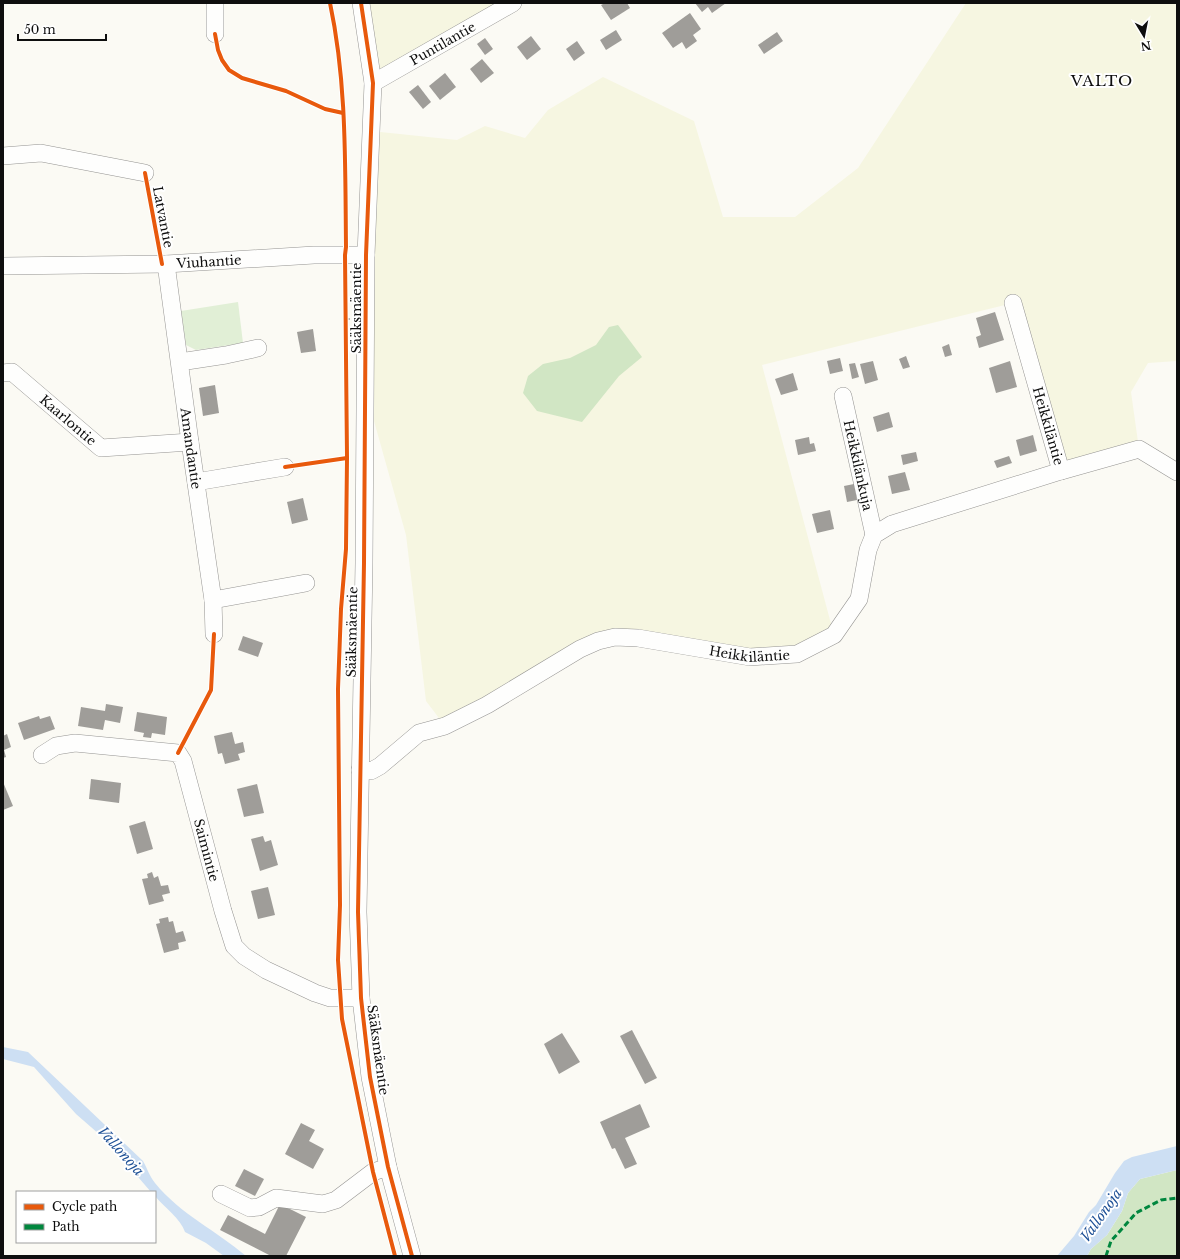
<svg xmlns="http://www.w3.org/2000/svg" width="1180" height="1259" viewBox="0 0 1180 1259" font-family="'Libre Baskerville',serif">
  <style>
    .farmland { fill: #f6f6e1 }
    .green { fill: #e1efd6 }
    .forest { fill: #d1e6c4 }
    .water { fill: #cddff3 }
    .building { fill: #9f9d99 }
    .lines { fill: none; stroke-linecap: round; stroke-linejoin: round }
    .minor-casing { stroke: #959492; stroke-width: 18 }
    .path { stroke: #b8b8b7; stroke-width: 2; stroke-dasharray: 4 2; stroke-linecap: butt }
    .minor { stroke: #fefefd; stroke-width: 17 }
    .quiet { stroke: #00873e; stroke-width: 3; stroke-dasharray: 6 3; stroke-linecap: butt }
    .cycleway-casing { stroke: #fff; stroke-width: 6 }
    .cycleway { stroke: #e8590c; stroke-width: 4 }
    .labels { text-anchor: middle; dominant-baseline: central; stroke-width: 4; stroke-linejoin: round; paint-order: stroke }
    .street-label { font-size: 13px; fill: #0e0e0e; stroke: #fff }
    .water-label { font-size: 14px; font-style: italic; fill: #205297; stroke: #fff }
    .quarter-label { font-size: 15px; letter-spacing: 1px; fill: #0e0e0e; stroke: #fff }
  </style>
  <rect width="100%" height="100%" fill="#fbfaf4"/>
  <g class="farmland">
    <polygon points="361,3 513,3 373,83"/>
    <polygon points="966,3 1177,3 1177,361 1148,363 1131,392 1139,449 1061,471 1013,303 762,365 834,635 797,654 615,637 445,726 426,701 406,535 365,389 371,131 457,140 485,126 525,138 548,110 603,77 694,121 723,217 795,217 858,168"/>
  </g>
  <polygon class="green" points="238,302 243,343 196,350 186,345 181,311"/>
  <g class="forest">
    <polygon points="618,325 642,357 619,376 582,422 537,411 523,393 528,376 543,364 570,358 596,345 609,327"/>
    <polygon points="1177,1170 1177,1256 1087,1256 1091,1249 1107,1235 1122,1211 1128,1193 1140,1179"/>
  </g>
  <g class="water">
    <path d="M3,1047L28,1052L143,1161C147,1168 150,1177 155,1183C180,1214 217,1231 246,1256H224L206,1243L185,1232C181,1219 164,1207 155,1196V1192H151L107,1141L76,1114L34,1067L3,1059Z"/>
    <polygon points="1177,1146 1177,1170 1140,1179 1128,1193 1122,1211 1107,1235 1091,1249 1087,1256 1057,1256 1074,1236 1089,1212 1096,1205 1115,1173 1124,1161 1132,1157"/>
  </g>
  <g class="building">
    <polygon points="605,3 627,3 630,8 611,20 601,5"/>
    <polygon points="695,3 726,3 712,13 708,7 702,12"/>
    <polygon points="690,13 701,29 693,35 697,41 686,49 682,42 673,48 662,33"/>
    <polygon points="616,30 622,40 606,50 600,40"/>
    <polygon points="777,32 783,41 764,54 758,45"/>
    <polygon points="531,36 541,49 527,60 517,47"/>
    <polygon points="485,38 493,49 485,55 477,44"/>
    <polygon points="577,41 585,53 574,61 566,49"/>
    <polygon points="482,59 494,73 481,83 470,69"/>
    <polygon points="445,73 456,87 440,100 429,86"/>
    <polygon points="418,85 431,102 423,109 409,92"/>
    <polygon points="995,312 1004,340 979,348 976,337 981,335 976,318"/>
    <polygon points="313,329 316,351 301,353 297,332"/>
    <polygon points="949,344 952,355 945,357 942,347"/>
    <polygon points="906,356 910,367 903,369 899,359"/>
    <polygon points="840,358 843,371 830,374 827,361"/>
    <polygon points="873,361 878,380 865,384 860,364"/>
    <polygon points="1010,361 1017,387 996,393 989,368"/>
    <polygon points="855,363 859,377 852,379 849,364"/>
    <polygon points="793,373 798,390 781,395 775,379"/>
    <polygon points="215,385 219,413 203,416 199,388"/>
    <polygon points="889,412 893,427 877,432 873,417"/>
    <polygon points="1033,435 1037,451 1020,456 1016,440"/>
    <polygon points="809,437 810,444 814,443 816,451 798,455 795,440"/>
    <polygon points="916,452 918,461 903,465 901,455"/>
    <polygon points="1009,456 1012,463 997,468 994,461"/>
    <polygon points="905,472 910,490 892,494 888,476"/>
    <polygon points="854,484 857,500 847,502 844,486"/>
    <polygon points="303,498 308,520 292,524 287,502"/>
    <polygon points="830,510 834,529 817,533 812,514"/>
    <polygon points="243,636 263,643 258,657 238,650"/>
    <polygon points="106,704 123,707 120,723 105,720 103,730 78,726 81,707 105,711"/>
    <polygon points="137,712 167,717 165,735 152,733 151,738 143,737 144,733 134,731"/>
    <polygon points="39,716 40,719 50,716 55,729 24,740 18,723"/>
    <polygon points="232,732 235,744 243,742 245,752 238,754 240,760 225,764 222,753 218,754 214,736"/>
    <polygon points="7,734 11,747 4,750 6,757 3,758 3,736"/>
    <polygon points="91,779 121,783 119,803 89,799"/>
    <polygon points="3,782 13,806 3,810"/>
    <polygon points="257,784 264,813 244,817 237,789"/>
    <polygon points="145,821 153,849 137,854 129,826"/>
    <polygon points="263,836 265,842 271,840 278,865 260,871 251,839"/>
    <polygon points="152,872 154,878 158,876 161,886 168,885 170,893 162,895 164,901 149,905 142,879 148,878 147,874"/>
    <polygon points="268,887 275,915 258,919 251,891"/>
    <polygon points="168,917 169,922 173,921 176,933 183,931 186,941 178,943 179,949 164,953 156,924 160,923 159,919"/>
    <polygon points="632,1030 657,1078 645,1084 620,1036"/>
    <polygon points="562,1033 580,1062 559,1074 544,1044"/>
    <polygon points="640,1104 650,1127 625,1138 637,1164 625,1169 615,1148 612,1149 600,1122"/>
    <polygon points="301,1123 315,1130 309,1141 324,1149 313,1169 285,1154"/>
    <polygon points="244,1169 264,1179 255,1196 235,1186"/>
    <polygon points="280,1204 306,1217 286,1256 271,1256 220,1230 228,1215 265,1234"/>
  </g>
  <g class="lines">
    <defs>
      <g id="minor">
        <polyline points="215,3 215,34"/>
        <polyline points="361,3 373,83 366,255 364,563 358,912 361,998 370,1077 388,1167 412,1256"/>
        <path id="s1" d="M373,83L513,3"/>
        <polyline points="3,156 41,153 145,173"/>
        <path id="s2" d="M166,264L190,442L213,600L214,634"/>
        <path id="s3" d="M3,266L166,264L314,255H366"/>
        <polyline points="180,362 226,355 258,348"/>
        <path id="s4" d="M3,373L12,372L101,448L190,442"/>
        <path id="s5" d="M843,396L874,535"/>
        <polyline points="1061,471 1139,449 1177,472"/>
        <polyline points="196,482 285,467"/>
        <polyline points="213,600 306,583"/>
        <path id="s6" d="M42,755L56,746L75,743L178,753L183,761L223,911L234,946L244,956L266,970L315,993L330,998H361"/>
        <path id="s7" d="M360,770L371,771L380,766L419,733L445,726L487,705L580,649L598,641L615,637L638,638L750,657L797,654L834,635L859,599L868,550L874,535L892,524L1061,471L1013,303"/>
        <polyline points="221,1194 250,1208 259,1207 276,1198 323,1204 336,1200 373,1172 388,1167"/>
      </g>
    </defs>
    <use href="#minor" class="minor-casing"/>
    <polyline class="path" points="346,319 352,319"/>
    <use href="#minor" class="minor"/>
    <polyline class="quiet" points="1106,1256 1111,1241 1136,1213 1161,1200 1177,1198"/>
    <defs>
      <g id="cycleway">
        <path d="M330,3C347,83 345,165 346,247L345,255L347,458L346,549L341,609L338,689L340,905L338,960L342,1019L373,1172L395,1256"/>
        <polyline points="361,3 373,83 366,255 364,563 358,912 361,998 370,1077 388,1167 412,1256"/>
        <polyline points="215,34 218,50 222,60 229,70 242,78 286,91 325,109 343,113"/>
        <polyline points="145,173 162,264"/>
        <polyline points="285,467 347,458"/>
        <polyline points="178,753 211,690 214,634"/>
      </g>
    </defs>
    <use href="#cycleway" class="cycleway-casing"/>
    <use href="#cycleway" class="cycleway"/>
  </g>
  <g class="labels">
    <g class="street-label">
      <text stroke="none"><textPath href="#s1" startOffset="80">Puntilantie</textPath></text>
      <text transform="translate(163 217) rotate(79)">Latvantie</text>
      <text stroke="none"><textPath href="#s3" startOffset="206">Viuhantie</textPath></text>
      <text transform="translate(356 308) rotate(-90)">Sääksmäentie</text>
      <text stroke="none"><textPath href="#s4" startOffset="83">Kaarlontie</textPath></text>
      <text transform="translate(1048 426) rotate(74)">Heikkiläntie</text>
      <text stroke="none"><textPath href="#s2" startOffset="186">Amandantie</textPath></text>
      <text stroke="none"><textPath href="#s5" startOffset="71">Heikkilänkuja</textPath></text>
      <text transform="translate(352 632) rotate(-89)">Sääksmäentie</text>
      <text stroke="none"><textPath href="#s7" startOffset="428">Heikkiläntie</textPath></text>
      <text stroke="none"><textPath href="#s6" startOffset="241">Saimintie</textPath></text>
      <text transform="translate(378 1050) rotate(82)">Sääksmäentie</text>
    </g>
    <g class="water-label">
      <text transform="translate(121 1151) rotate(48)">Vallonoja</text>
      <text transform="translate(1101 1215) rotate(-55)">Vallonoja</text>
    </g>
    <g class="quarter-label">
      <text x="1102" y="80">VALTO</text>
    </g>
  </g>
  <rect width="1180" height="1259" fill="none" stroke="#0e0e0e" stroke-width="8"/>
  <rect x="16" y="1191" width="140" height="52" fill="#ffffff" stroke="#9f9f9f"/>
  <rect x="24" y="1204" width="20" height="6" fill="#e8590c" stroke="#9f9f9f"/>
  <text x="52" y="1211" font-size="12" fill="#0e0e0e">Cycle path</text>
  <rect x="24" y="1224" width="20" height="6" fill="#00873e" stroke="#9f9f9f"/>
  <text x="52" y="1231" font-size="12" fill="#0e0e0e">Path</text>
  <g transform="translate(1144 36) rotate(170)" stroke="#ffffff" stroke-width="3" paint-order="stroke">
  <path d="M0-3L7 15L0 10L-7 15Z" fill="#0e0e0e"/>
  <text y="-6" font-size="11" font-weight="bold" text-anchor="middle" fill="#0e0e0e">N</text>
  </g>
  <path d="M18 34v6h88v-6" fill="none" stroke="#0e0e0e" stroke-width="2"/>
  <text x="24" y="34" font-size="12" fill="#0e0e0e" stroke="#ffffff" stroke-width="3" paint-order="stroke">50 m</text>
</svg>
